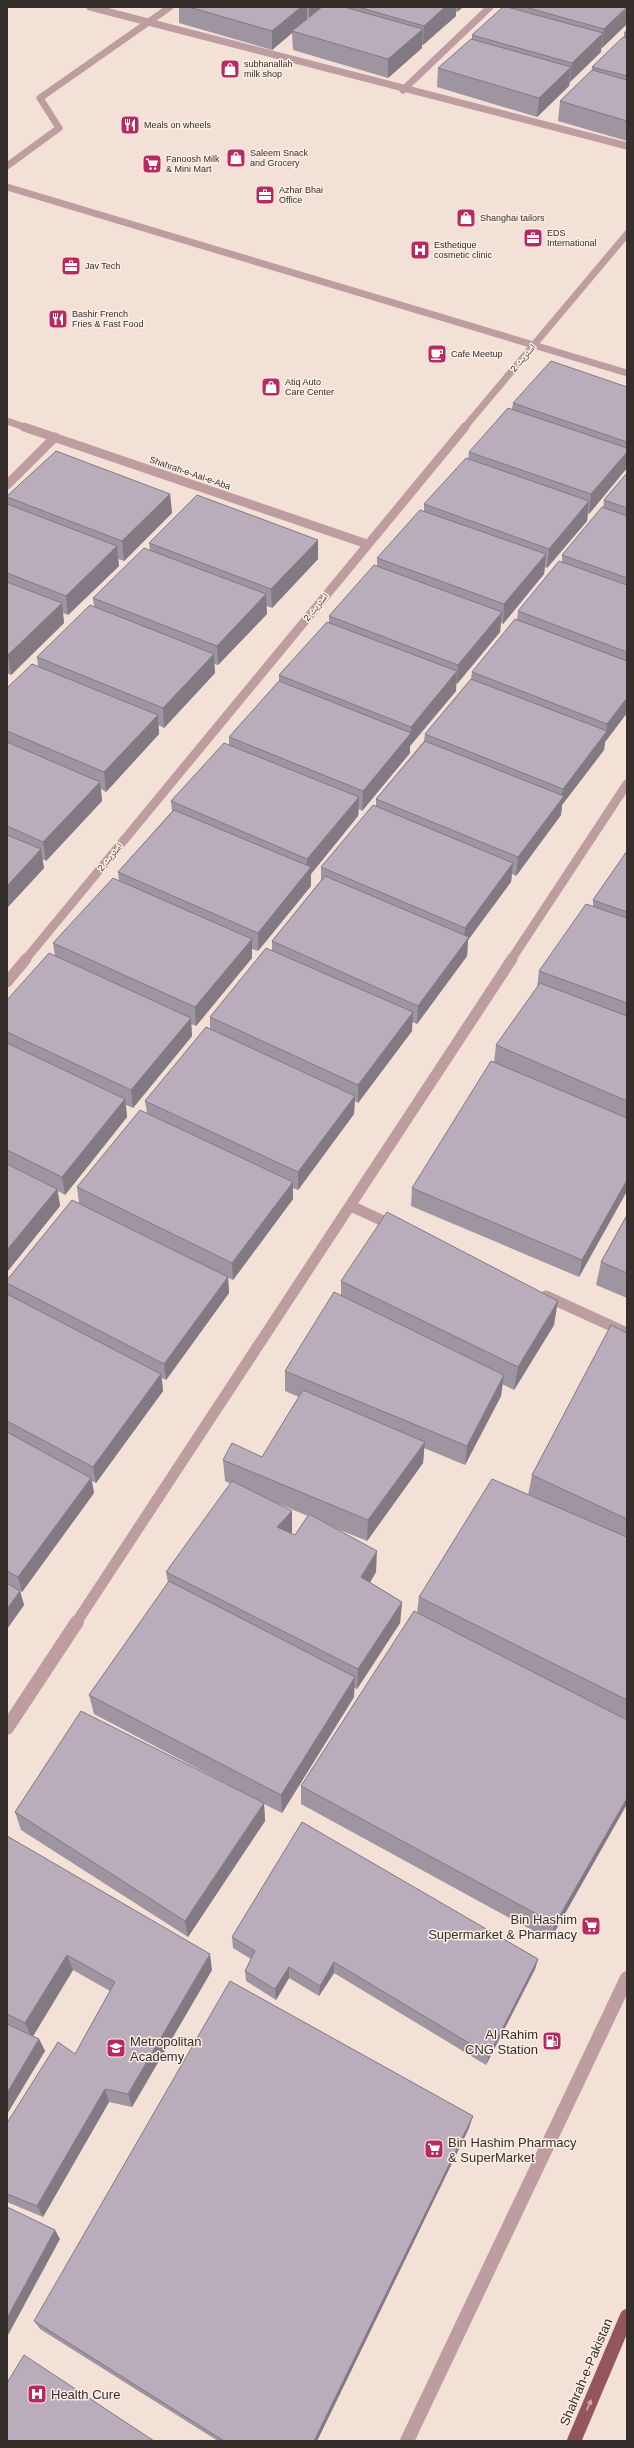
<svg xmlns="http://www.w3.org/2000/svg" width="634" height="2448" viewBox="0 0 634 2448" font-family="Arial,'Noto Naskh Arabic',sans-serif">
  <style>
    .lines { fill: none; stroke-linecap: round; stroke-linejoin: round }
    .service { stroke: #be9da0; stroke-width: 14 }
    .minor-far3 { stroke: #be9da0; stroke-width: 7 }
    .minor-far2 { stroke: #be9da0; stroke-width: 9 }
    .minor-far1 { stroke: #be9da0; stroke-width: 11 }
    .minor { stroke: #be9da0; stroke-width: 14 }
    .trunk { stroke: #93565d; stroke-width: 14 }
    .wall { fill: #9f95a1; fill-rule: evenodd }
    .shaded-wall { fill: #827983 }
    .building { fill: #b9adbb; stroke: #827983 }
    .oneway { fill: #cdaaa8 }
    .labels { text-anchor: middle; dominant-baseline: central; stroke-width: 3; stroke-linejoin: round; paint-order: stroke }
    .far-poi-label { font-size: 9px; fill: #352e2b; stroke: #fdeee6; text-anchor: start }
    .far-street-label { font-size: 9px; fill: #352e2b; stroke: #fdeee6 }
    .near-poi-label { font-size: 13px; fill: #352e2b; stroke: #fdeee6; text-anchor: start }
    .near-street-label { font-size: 13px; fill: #352e2b; stroke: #fdeee6 }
  </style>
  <rect width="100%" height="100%" fill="#f3e0d6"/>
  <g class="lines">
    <polyline class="service" points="407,2441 627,1978"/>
    <g class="minor-far3">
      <polyline points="90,7 627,146"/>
      <polyline points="403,90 490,7"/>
      <polyline points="7,166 59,128 40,98 170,7"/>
      <polyline points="7,187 627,373"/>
      <polyline points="7,421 27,428"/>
      <polyline points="464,428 627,234"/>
    </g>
    <g class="minor-far2">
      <polyline points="24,427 367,544"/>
      <polyline points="7,485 55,437"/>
      <polyline points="25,960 465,427"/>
      <polyline points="511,960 627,784"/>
    </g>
    <g class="minor-far1">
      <polyline points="7,982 26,959"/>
      <polyline points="351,1206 394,1226"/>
      <polyline points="546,1296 627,1333"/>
      <polyline points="76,1623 512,959"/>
    </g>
    <polyline class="minor" points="7,1728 77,1622"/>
    <polyline class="trunk" points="574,2441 627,2316"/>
  </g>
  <g class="wall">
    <polygon points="179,7 322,7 309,18 307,17 307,19 322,7 463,7 457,12 456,11 456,16 423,45 422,44 422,48 388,78 293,50 292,33 272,50 179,23"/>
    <polygon points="503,7 627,7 627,24 602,48 601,47 601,52 570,82 569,86 537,117 437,87 438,68 472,39 472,35"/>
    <polygon points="627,30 627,141 558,121 560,101 592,70 592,67 624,37 624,32"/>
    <polygon points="627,387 627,468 589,514 588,513 587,521 547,568 545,567 544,574 503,624 501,623 500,632 457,684 456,684 456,691 410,746 410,753 362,811 359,809 358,816 311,874 311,886 258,951 252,949 252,958 196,1026 191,1024 192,1036 133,1108 126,1105 127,1117 65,1195 58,1191 60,1206 7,1272 7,1000 55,956 53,943 119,881 118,872 172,811 171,801 229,745 229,737 279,681 279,675 329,623 329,616 377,566 377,558 424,511 424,504 468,459 469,452 512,409 513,403"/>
    <polygon points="627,473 627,713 605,742 604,750 562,805 561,815 516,876 512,874 511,882 468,940 467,956 417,1024 412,1022 412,1031 358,1103 355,1101 354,1114 298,1190 293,1188 293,1199 233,1280 228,1278 229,1293 166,1380 162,1378 163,1391 96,1483 92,1481 94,1493 22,1592 20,1591 24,1605 7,1629 7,1294 8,1295 7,1290 7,1280 79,1203 77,1187 147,1113 145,1101 210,1030 210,1017 272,951 272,941 321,880 321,867 376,807 376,799 424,741 425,734 471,679 472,672 517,620 518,611 562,562 562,555 603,508 604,500"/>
    <polygon points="170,494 172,513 124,561 118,559 119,566 68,615 63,613 64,623 11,675 7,673 7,496"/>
    <polygon points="149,543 318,559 272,608 266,606 267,614 218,665 214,664 215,673 164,728 158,725 159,734 106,792 101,789 102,801 46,861 42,859 44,868 7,908 7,688 38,666 37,657 94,607 93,598 150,550"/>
    <polygon points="627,851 627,1191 579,1277 411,1206 412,1188 494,1062 496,1045 537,988 539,971 593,906 593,900"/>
    <polygon points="627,1215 627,1298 596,1285 601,1262"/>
    <path d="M341,1281L554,1325L514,1390L502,1384L501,1396L465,1465L424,1448L423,1463L367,1541L330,1526L376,1572L370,1583L402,1602L400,1623L357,1689L354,1688V1697L282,1813L264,1804L265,1821L188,1937L21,1830L15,1812L259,1801L94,1714L89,1695L168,1583L166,1572L231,1484L225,1481L223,1460L262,1457L299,1397L285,1391V1371L341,1296ZM274,1502L308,1516L295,1535L291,1533L292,1532Z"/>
    <polygon points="627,1333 627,1804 550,1940 301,1804 301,1786 417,1613 419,1597 528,1495 532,1475"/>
    <polygon points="7,1836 212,1970 132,2107 109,2102 43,2217 7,2202 7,2123 75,2054 110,1991 73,1970 33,2036 39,2039 45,2051 7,2114"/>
    <polygon points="232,1937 538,1959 535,1969 486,2065 334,1973 319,1996 289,1978 276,2000 246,1981 245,1971 251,1959 233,1948"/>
    <polygon points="469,2128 317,2441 218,2441 40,2329 34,2321"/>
  </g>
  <g class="shaded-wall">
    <polygon points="301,7 307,7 307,21 292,31 292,33 272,50 272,31"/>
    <polygon points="309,7 322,7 309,18"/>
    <polygon points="445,7 456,7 456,16 423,45 424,26"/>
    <polygon points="458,7 463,7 457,12"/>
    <polygon points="627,7 627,24 602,48 604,29"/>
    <polygon points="423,29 422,48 388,78 388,59"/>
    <polygon points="603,33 601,52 570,82 572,63"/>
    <polygon points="571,67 569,86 537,117 539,98"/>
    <polygon points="627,452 627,468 589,514 591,494"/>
    <polygon points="170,494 172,513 124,561 122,541"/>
    <polygon points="589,501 587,521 547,568 549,549"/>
    <polygon points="318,540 318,559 272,608 271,589"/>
    <polygon points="117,546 119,566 68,615 66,596"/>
    <polygon points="546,554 544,574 503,624 504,604"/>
    <polygon points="266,594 267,614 218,665 217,646"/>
    <polygon points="62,603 64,623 11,675 8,655"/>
    <polygon points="502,612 500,632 457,684 458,665"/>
    <polygon points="214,654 215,673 164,728 163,708"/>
    <polygon points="457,671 456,691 410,746 410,753 362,811 363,791 411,733 411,727"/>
    <polygon points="627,698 627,713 605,742 604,750 562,805 561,815 516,876 518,857 561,798 563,789 606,732 607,724"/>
    <polygon points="158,715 159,734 106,792 104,772"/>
    <polygon points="100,782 102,801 46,861 43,842"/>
    <polygon points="359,797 358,816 311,874 311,886 258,951 258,933 307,872 307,859"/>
    <polygon points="41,849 44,868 7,908 7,886"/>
    <polygon points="513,863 511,882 468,940 467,956 417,1024 418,1006 464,943 465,928"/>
    <polygon points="252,939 252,958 196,1026 195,1007"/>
    <polygon points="413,1012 412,1031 358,1103 358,1085"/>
    <polygon points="191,1018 192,1036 133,1108 131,1090"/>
    <polygon points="355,1096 354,1114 298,1190 298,1172"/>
    <polygon points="125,1099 127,1117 65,1195 62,1177"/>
    <polygon points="627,1180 627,1191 579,1277 582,1260"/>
    <polygon points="293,1182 293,1199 233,1280 232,1263"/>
    <polygon points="57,1189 60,1206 7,1272 7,1250"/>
    <polygon points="228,1277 229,1293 166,1380 164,1364"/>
    <polygon points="558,1301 554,1325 514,1390 518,1367"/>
    <polygon points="161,1374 163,1391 96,1483 93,1467"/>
    <polygon points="504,1375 501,1396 465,1465 467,1446"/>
    <polygon points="425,1442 423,1463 367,1541 368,1520"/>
    <polygon points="91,1478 94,1493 22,1592 18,1577"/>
    <polygon points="292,1511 292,1532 278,1548 277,1527"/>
    <polygon points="377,1551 376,1572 360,1598 361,1577"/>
    <polygon points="20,1591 24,1605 7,1629 7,1609"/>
    <polygon points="402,1602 400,1623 357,1689 358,1669"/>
    <polygon points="355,1677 354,1697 282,1813 281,1795"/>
    <polygon points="627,1798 627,1804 550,1940 555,1924"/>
    <polygon points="264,1803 265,1821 188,1937 185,1921"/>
    <polygon points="210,1954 212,1970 132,2107 128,2094"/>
    <polygon points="67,1955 73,1970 32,2038 25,2023"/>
    <polygon points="538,1959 535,1969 486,2065 489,2055"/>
    <polygon points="334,1962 334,1973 319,1996 320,1986"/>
    <polygon points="289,1967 289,1978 276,2000 275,1989"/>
    <polygon points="39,2039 45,2051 7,2114 7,2093"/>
    <polygon points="105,2089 109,2102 43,2217 37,2206"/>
    <polygon points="473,2116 469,2128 317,2441 314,2441"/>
    <polygon points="55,2230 60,2239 7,2337 7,2318"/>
  </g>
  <g class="building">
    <polygon points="189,7 301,7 272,31"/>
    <polygon points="322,7 344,7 423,29 388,59 292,31"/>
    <polygon points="358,7 445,7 424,26"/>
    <polygon points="503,7 507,7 603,33 572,63 472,35"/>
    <polygon points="525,7 627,7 604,29"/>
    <polygon points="623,37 627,38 627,76 592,67"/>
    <polygon points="471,39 571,67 539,98 438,68"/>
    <polygon points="592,70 627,80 627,121 560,101"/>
    <polygon points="551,361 627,387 627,442 513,403"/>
    <polygon points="508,408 627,448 627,452 591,494 469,452"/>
    <polygon points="56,451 170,494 122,541 7,497 7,496"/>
    <polygon points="466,458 589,501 549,549 424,504"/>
    <polygon points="627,473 627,508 604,500"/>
    <polygon points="197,495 318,540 271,589 149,543"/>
    <polygon points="7,504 117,546 66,596 7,573"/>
    <polygon points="602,507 627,516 627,578 562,555"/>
    <polygon points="420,510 546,554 504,604 377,558"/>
    <polygon points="144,548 266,594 217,646 93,598"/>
    <polygon points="559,561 627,585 627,652 518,611"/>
    <polygon points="374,565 502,612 458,665 329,616"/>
    <polygon points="7,582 62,603 8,655 7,655"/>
    <polygon points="90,605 214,654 163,708 37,657"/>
    <polygon points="515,619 627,661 627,698 607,724 472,672"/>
    <polygon points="327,622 457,671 411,727 279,675"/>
    <polygon points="32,664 158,715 104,772 7,731 7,688"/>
    <polygon points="471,679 607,731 563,789 425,734"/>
    <polygon points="279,681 411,733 363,791 229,737"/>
    <polygon points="425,741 564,796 518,857 376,799"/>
    <polygon points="7,742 100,782 43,842 7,826"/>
    <polygon points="224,743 359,797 307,859 171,801"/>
    <polygon points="373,805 513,863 465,928 321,867"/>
    <polygon points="174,810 311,867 258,933 118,872"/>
    <polygon points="7,835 41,849 7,886"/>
    <polygon points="627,851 627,912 593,900"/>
    <polygon points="325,876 469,937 418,1006 272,941"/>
    <polygon points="113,878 252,939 195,1007 53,943"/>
    <polygon points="586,904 627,918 627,1003 539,971"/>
    <polygon points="266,948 413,1012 358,1085 210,1017"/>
    <polygon points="49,953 191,1018 131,1090 7,1032 7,1000"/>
    <polygon points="540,983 627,1016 627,1101 496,1045"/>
    <polygon points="206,1027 355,1096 298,1172 145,1101"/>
    <polygon points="7,1043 125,1099 62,1177 7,1150"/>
    <polygon points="491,1061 627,1118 627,1180 582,1260 412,1188"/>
    <polygon points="140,1110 293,1182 232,1263 77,1187"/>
    <polygon points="7,1164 57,1189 7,1250"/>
    <polygon points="72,1200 228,1277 164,1364 7,1283 7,1280"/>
    <polygon points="387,1212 558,1301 518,1367 341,1281"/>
    <polygon points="627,1215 627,1273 601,1262"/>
    <polygon points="334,1292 504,1375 467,1446 285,1371"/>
    <polygon points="7,1294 161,1374 93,1467 7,1421"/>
    <polygon points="611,1325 627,1333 627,1519 532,1475"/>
    <polygon points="303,1390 425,1442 368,1520 223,1460 232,1443 262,1457"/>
    <polygon points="7,1432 91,1478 18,1577 7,1571"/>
    <polygon points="492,1479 627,1537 627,1700 419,1597"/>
    <polygon points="232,1481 292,1511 277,1527 295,1535 309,1514 377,1551 361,1577 402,1602 358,1669 166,1572"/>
    <polygon points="169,1581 355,1677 281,1795 89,1695"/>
    <polygon points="7,1583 20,1591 7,1609"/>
    <polygon points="414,1611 627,1720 627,1798 555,1924 301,1786"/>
    <polygon points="81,1711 264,1803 185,1921 15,1812"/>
    <polygon points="302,1822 538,1959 489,2055 334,1962 320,1986 289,1967 275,1989 245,1971 255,1951 232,1937"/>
    <polygon points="7,1836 210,1954 128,2094 105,2089 37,2206 7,2194 7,2123 58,2042 75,2054 115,1982 67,1955 25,2023 7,2014"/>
    <polygon points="230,1981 473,2116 314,2441 224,2441 34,2321"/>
    <polygon points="7,2024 39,2039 7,2093"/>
    <polygon points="7,2207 55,2230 7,2318"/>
    <polygon points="24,2355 154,2441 7,2441 7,2383"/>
  </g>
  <defs><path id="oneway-solid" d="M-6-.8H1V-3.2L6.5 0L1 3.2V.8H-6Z"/></defs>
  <use class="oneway" href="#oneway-solid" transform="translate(589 2405) rotate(-67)"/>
  <defs>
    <symbol id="shop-square" viewBox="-11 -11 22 22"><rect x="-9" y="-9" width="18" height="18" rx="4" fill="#b72a5f" stroke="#fdeee6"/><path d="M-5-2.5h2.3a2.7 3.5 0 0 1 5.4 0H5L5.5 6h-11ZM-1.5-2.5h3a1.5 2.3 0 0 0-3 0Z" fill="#fff"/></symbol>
    <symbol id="restaurant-square" viewBox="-11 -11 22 22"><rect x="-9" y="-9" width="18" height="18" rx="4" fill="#b72a5f" stroke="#fdeee6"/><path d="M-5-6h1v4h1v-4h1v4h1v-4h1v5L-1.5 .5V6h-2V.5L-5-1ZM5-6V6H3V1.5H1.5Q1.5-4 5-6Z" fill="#fff"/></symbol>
    <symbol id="supermarket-square" viewBox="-11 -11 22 22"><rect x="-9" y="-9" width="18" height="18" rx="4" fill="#b72a5f" stroke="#fdeee6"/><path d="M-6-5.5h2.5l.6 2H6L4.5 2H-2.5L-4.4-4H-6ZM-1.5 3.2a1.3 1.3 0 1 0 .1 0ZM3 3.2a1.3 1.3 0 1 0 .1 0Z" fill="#fff"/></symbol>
    <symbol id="office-square" viewBox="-11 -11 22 22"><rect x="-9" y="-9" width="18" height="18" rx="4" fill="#b72a5f" stroke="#fdeee6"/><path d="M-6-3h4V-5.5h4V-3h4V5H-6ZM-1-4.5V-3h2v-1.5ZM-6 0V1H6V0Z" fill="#fff"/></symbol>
    <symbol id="hospital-square" viewBox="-11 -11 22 22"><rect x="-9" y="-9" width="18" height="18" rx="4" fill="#b72a5f" stroke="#fdeee6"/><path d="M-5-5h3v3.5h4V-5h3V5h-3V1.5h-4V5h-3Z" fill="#fff"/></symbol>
    <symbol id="cafe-square" viewBox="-11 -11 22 22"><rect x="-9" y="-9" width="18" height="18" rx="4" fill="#b72a5f" stroke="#fdeee6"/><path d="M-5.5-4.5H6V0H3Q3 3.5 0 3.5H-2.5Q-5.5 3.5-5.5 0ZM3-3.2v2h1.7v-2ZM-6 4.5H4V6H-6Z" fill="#fff"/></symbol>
    <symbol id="fuel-square" viewBox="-11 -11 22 22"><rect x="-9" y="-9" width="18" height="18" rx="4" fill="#b72a5f" stroke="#fdeee6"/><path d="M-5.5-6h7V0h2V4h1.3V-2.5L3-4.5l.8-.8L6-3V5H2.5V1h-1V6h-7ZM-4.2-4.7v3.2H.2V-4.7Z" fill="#fff"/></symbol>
    <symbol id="school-square" viewBox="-11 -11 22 22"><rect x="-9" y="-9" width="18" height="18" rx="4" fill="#b72a5f" stroke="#fdeee6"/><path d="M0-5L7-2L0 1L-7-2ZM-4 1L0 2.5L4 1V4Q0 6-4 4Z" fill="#fff"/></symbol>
  </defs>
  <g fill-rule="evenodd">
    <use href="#shop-square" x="219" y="58" width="22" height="22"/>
    <use href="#restaurant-square" x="119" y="114" width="22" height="22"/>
    <use href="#shop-square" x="225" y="147" width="22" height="22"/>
    <use href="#supermarket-square" x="141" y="153" width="22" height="22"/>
    <use href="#office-square" x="254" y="184" width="22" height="22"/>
    <use href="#shop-square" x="455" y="207" width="22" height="22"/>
    <use href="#office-square" x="522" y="227" width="22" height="22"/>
    <use href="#hospital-square" x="409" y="239" width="22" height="22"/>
    <use href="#office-square" x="60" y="255" width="22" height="22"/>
    <use href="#restaurant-square" x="47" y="308" width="22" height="22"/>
    <use href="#cafe-square" x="426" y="343" width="22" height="22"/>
    <use href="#shop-square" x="260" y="376" width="22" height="22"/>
    <use href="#supermarket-square" x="580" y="1915" width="22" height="22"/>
    <use href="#fuel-square" x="541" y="2030" width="22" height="22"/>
    <use href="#school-square" x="105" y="2037" width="22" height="22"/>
    <use href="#supermarket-square" x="423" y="2138" width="22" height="22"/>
    <use href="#hospital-square" x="26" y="2383" width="22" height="22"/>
  </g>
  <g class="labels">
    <g class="far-poi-label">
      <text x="244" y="64">subhanallah<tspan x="244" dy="10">milk shop</tspan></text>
      <text x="144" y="125">Meals on wheels</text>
      <text x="250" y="153">Saleem Snack<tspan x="250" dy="10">and Grocery</tspan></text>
      <text x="166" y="159">Fanoosh Milk<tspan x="166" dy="10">&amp; Mini Mart</tspan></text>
      <text x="279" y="190">Azhar Bhai<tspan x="279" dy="10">Office</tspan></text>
      <text x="480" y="218">Shanghai tailors</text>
      <text x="547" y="233">EDS<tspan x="547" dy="10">International</tspan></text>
      <text x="434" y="245">Esthetique<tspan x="434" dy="10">cosmetic clinic</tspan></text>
      <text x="85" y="266">Jav Tech</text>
      <text x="72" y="314">Bashir French<tspan x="72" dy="10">Fries &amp; Fast Food</tspan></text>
      <text x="451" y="354">Cafe Meetup</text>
      <text x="285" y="382">Atiq Auto<tspan x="285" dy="10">Care Center</tspan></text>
    </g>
    <g class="far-street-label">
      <text transform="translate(523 358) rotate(-50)">اسٹریٹ 2</text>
      <text transform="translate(190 473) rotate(19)">Shahrah-e-Aal-e-Aba</text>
      <text transform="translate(316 607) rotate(-51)">اسٹریٹ 2</text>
      <text transform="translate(110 857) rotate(-51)">اسٹریٹ 2</text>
    </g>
    <g class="near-poi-label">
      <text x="577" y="1919" text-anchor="end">Bin Hashim<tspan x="577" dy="15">Supermarket &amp; Pharmacy</tspan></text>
      <text x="538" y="2034" text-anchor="end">Al Rahim<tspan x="538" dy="15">CNG Station</tspan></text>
      <text x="130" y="2041">Metropolitan<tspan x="130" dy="15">Academy</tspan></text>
      <text x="448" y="2142">Bin Hashim Pharmacy<tspan x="448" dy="15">&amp; SuperMarket</tspan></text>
      <text x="51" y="2394">Health Cure</text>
    </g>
    <g class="near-street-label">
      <text transform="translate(586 2372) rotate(-67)">Shahrah-e-Pakistan</text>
    </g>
  </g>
  <rect width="634" height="2448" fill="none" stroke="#352e2b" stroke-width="16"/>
</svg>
